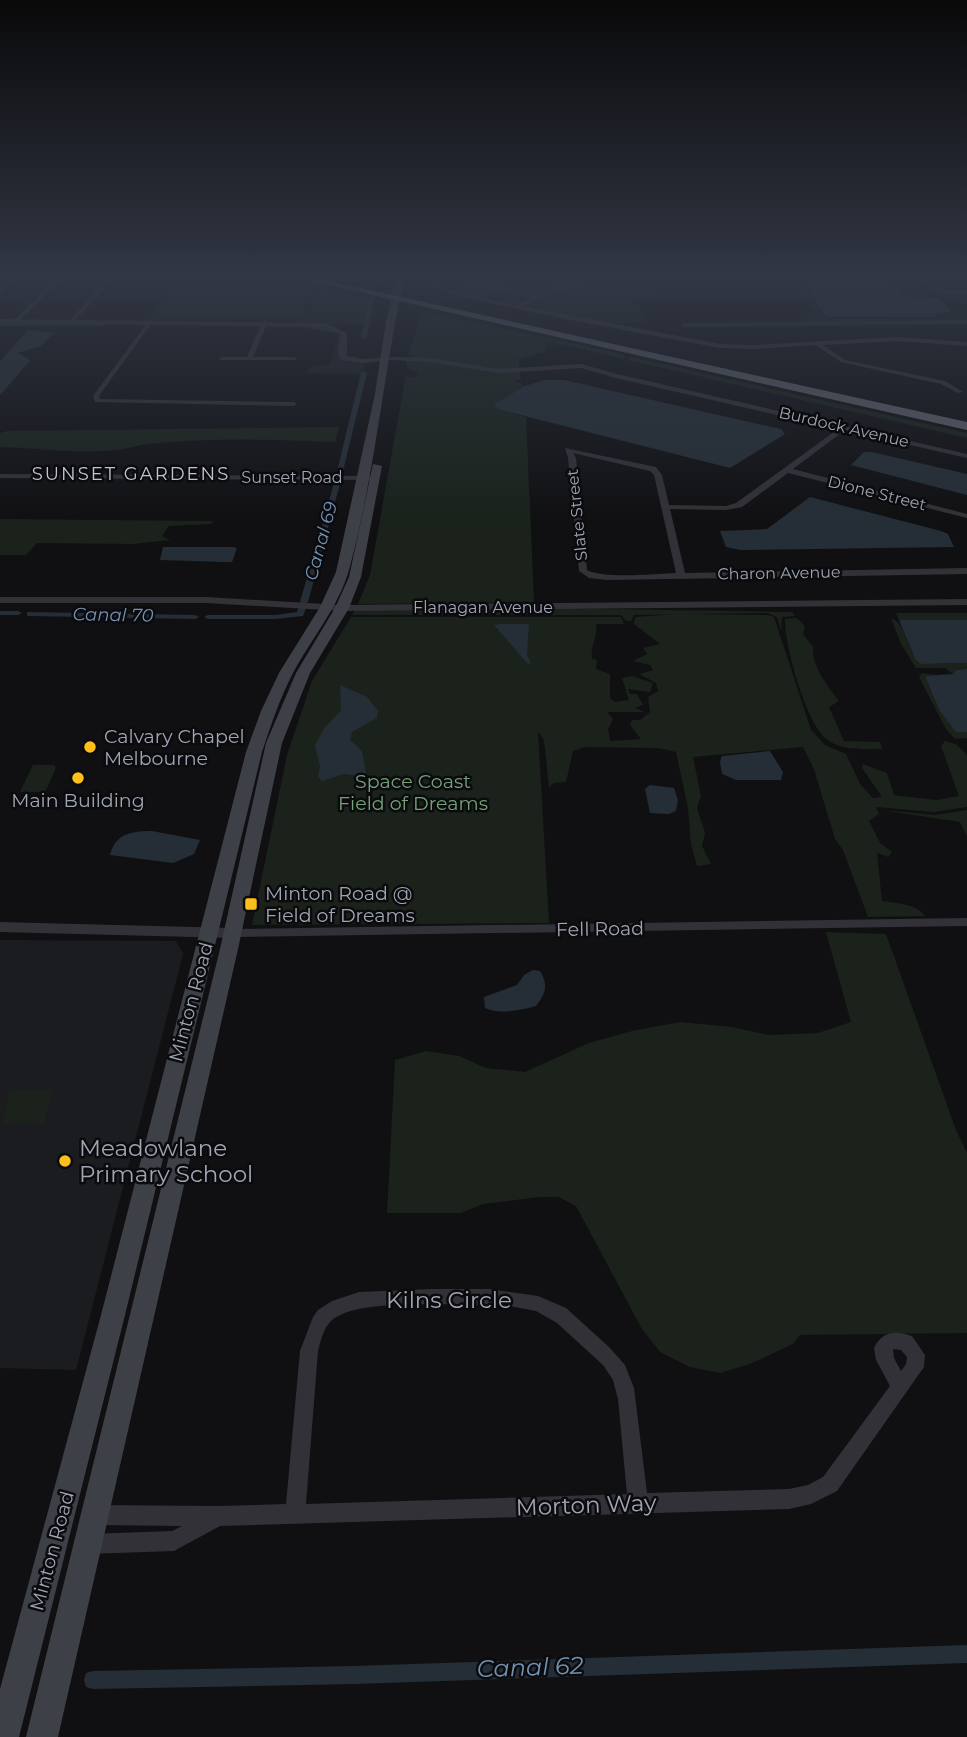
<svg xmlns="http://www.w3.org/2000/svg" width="967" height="1737" viewBox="0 0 967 1737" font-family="Montserrat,sans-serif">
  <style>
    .built { fill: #1b1c1f }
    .green { fill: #1a221b }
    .water { fill: #252e36 }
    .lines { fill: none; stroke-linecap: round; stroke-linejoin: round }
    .canal { fill: #252e36; fill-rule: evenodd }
    .minor { fill: #313137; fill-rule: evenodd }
    .tertiary { fill: #313137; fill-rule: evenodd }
    .secondary { fill: #3e4047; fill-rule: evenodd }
    .motorway { fill: #5c5f68; fill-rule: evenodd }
    .poi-dot { fill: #ffbf1a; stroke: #0b0b0d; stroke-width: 2.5 }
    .labels { text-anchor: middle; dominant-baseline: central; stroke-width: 5; stroke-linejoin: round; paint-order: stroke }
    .far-street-label { font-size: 16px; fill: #9fa5b4; stroke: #0b0b0d }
    .far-neighbourhood-label { font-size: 18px; letter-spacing: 2px; fill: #c1c4d0; stroke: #0b0b0d }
    .far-water-label { font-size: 18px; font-style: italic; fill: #7291b4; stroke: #0b0b0d }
    .poi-label { font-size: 19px; fill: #9fa5b4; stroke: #0b0b0d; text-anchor: start }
    .park-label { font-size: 19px; fill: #74a179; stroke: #0b0b0d }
    .street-label { font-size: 19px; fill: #9fa5b4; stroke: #0b0b0d }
    .near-poi-label { font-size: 23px; fill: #9fa5b4; stroke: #0b0b0d; text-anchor: start }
    .near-street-label { font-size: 23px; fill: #9fa5b4; stroke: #0b0b0d }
    .near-water-label { font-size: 24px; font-style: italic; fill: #7291b4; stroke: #0b0b0d }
  </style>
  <rect width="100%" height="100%" fill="#101012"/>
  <g class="built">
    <polygon points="323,288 373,300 370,325 294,322 303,319 315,290"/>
    <polygon points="339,332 339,354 365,362 363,374 306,373 311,366 330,365"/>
    <polygon points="0,940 176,941 183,954 76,1370 0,1368"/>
  </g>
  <g class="green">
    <polygon points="176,278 283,278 323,288 315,290 314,287 301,319 150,319"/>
    <polygon points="441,278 643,278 641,281 657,282 664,300 637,301 644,323 604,323 467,295 441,285"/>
    <polygon points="796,285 803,285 823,315 832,319 967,318 967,322 806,324 799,315 815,314 809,301 794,301 798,288"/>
    <polygon points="422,312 614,352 626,356 623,358 627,360 631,357 967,433 967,438 528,337 546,342 545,352 518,359 521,380 513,379 525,386 494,404 497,409 526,417 534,602 358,604 370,575 405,380 406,375 414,378 418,373 406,367 409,365 406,365 407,356 415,358 408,355 420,318 424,316"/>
    <path d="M339,427L335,442C273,439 210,438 148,444C137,445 127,449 117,450C77,454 39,448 0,447V433L8,431Z"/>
    <polygon points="0,519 214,521 211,524 169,526 162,536 170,540 133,544 37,543 26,555 0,555"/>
    <polygon points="463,603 531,604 534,608 792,612 795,616 782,617 781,631 777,617 768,613 634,615 631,621 626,621 621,615 352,615 358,605"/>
    <polygon points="896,613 967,613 967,620 899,620"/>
    <path d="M676,614L768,615L774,617L811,730L825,745L846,754L860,784L873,798L882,797L862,768L863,764L887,773L894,795L936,800L959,796L941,746L945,741L957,745L967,755V807L934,812L876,807L879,814L869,821L880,843L892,852L888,857L877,853L882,901C896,903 917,904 925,916L868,917L843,850L835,839L814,769L803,747L693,757L701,796L697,808L705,833L702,846L711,864L697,866L691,844L688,808L676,752L658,748L585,747L573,751L566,782L554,783L549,788L544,740L538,731L549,923L252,925L287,755L312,681L351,617H621L624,624H596C598,637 590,647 592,659L597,660L596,669L610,674V698L615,702L629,700L622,678L632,676L653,683L650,692L628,689L630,694H637L643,705L635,708L645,712H607L613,719L608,729L610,741L641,739L630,725L632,720H640L650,712L648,697L658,691L656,683L639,674L653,670L650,665L633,661L647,654L643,648L660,644L634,624L635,617Z"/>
    <path d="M797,618L805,626L803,634L813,647C811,665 828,687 839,701L829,707L844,741L880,742L882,749C864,749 845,751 829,741C807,728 784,644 785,619Z"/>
    <path d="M891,618C907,624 907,653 920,664L967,663V669L956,670L953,674L945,668H916L901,644Z"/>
    <polygon points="922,673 936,675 926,676 956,731 967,732 967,738 955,739 946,729 919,677"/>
    <polygon points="33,765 54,765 56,768 45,792 20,792"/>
    <polygon points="881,810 935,815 967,810 967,836 960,822"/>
    <polygon points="826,932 886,934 956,1130 967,1153 967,1333 800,1335 793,1344 750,1364 720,1373 690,1367 660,1352 642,1329 576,1206 559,1197 539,1197 483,1204 461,1213 387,1213 395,1060 426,1051 459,1056 486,1068 525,1072 589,1043 632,1031 680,1022 732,1027 769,1035 818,1033 851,1022"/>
    <polygon points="54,1089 43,1123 2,1123 9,1091"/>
  </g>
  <g class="water">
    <polygon points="801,278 885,278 904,297 939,298 951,311 934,314 936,316 933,317 830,317 825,315"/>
    <polygon points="28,330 54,333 41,346 17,353 29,359 29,362 0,395 0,361"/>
    <polygon points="545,380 564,380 781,429 785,434 730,468 497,409 494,404 525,386"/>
    <polygon points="864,452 872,452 967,474 967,495 851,465"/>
    <polygon points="810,497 941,531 948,534 954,547 740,550 726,547 720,531 767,529"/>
    <polygon points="163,547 233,547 237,548 232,562 224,562 160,560"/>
    <polygon points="899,620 967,620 967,663 920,664 915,659"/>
    <polygon points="501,624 529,624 527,655 531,663 528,664 494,625"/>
    <polygon points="967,669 967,732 956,732 940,711 925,676 953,674 956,670"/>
    <polygon points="340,685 367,697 378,711 377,718 352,732 350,740 362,751 366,773 359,776 344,774 322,781 318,777 320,766 315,746 323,730 341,710"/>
    <polygon points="770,751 783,772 781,780 736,780 722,774 720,762 722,756"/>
    <polygon points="650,785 674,788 678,800 676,811 669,814 650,813 645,789"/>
    <path d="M152,831L200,840L194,854L173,863L110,855C115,833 133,831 152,831Z"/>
    <path d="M533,970L540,971C549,985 545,994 536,1006C520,1010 500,1015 485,1008L484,997L517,985L524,975Z"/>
  </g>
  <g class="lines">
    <g class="canal">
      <polygon points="376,278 380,278 375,286 373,285"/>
      <polygon points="372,294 374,295 367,337 364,339 361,337 370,295"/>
      <polygon points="967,320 967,324 684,327 681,325 684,323"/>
      <polygon points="0,322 103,322 106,324 103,326 0,326"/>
      <polygon points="303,324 338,329 341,331 338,333 301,327"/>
      <polygon points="364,371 367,373 342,475 339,477 336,475 361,373"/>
      <polygon points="338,478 341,480 308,602 304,604 301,604 300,602 335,480"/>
      <polygon points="299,606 305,606 306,608 303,616 276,619 208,619 204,617 208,615 276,615 297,612"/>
      <polygon points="0,611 18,611 22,613 18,615 0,615"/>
      <polygon points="27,612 195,615 199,617 195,619 30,616 27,616"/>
      <polygon points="967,1645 967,1663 354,1684 93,1689 86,1687 84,1680 86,1673 93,1671 354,1666"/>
    </g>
    <g class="minor">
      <polygon points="12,278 18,278 0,294 0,289"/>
      <polygon points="57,278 63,278 18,322 14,322 14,320"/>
      <polygon points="108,278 114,278 74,322 70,322 70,320"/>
      <polygon points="431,278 437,278 441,286 459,293 516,305 532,298 472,285 469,278 475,278 476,283 537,296 582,278 589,278 523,306 720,344 753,345 899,337 967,342 967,346 899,341 823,345 845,360 945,381 963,392 958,393 941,384 841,362 815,345 753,349 720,348 570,320 457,296 437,288"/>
      <path d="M916,278H922L932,286L942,290L967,291V295C946,295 931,293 916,278Z"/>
      <polygon points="150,319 153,321 99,396 100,399 294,402 297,404 294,406 95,402 93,396"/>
      <polygon points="265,320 268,322 253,357 295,357 297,360 219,360 221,357 247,357 262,322"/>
      <path d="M396,357L430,358L498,369L581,364L617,374L967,454V458L845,430L793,469L967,514V518L788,473L742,507L726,510L670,509L685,573L967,568V574L607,580L589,578L579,571L568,458L565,448L656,467L662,475L669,505L726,506L736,503L838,429L616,378L581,368L498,373L430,362L394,360ZM573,453L650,471L654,475L676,573C655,574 604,579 587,570L576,458Z"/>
      <polygon points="0,474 371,476 375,478 371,480 0,478"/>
      <polygon points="0,597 206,597 342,605 967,599 967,605 342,611 206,603 0,603"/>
      <polygon points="967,918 967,926 233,937 227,933 233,929"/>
      <path d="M432,1289H489L538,1296L566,1308L609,1347L625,1365L634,1388L647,1493L789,1489L808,1485L823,1477L890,1386L876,1360L874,1348C882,1331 896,1330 912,1336L925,1355L924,1367L837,1491L811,1504L789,1509L220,1526L174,1551L88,1554L81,1551L78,1544L81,1537L88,1534L172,1531L182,1526L95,1525L88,1522L85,1515L88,1508L95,1505L218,1506L286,1504L300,1351L313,1317L318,1310L332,1301L359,1292ZM461,1304L515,1307L536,1311L557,1323L603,1365L613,1380L618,1399L627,1494L306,1504L318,1351C321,1340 323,1329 331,1321C352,1300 430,1305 461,1304ZM893,1349L901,1350L907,1357L906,1364L901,1371L894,1358Z"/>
    </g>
    <g class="tertiary">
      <polygon points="0,319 325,323 347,333 347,356 364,359 396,357 400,359 364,363 341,360 338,354 340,334 324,327 0,323"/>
      <polygon points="0,922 233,928 240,933 233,938 0,932"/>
    </g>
    <g class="secondary">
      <path d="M396,278H404C383,375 375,475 349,570C338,608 311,639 293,673C280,698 271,725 262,752L125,1315L19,1737H0V1689L101,1315L246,752L261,711L279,673L320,607L336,572L375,394L386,322Z"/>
      <polygon points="373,464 382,466 361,577 349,608 310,673 282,743 238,949 58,1737 26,1737 220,949 266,743 296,673 335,608 349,577"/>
    </g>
    <polygon class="motorway" points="298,278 315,278 967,422 967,430"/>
  </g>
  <linearGradient id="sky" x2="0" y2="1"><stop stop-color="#09090a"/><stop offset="0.53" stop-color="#313744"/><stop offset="1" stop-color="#313744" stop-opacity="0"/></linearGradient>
  <rect width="967" height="521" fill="url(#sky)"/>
  <g class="poi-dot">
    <circle cx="90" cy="747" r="7"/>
    <circle cx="78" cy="778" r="7"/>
    <rect x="244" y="897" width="14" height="14" rx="3.5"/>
    <circle cx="65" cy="1161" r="7"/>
  </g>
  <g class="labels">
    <g class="far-street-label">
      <text transform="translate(844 427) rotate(13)">Burdock Avenue</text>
      <text x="292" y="477">Sunset Road</text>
      <text transform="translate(877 493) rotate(14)">Dione Street</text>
      <text transform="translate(577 515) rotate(-96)">Slate Street</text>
      <text transform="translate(779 573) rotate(-1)">Charon Avenue</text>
      <text x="483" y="607">Flanagan Avenue</text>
    </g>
    <g class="far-neighbourhood-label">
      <text x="131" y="474">SUNSET GARDENS</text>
    </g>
    <g class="far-water-label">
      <text transform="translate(321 541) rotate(-75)">Canal 69</text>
      <text transform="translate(113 615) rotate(1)">Canal 70</text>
    </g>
    <g class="poi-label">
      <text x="104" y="736">Calvary Chapel<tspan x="104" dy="22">Melbourne</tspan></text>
      <text x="78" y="800" text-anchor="middle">Main Building</text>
      <text x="265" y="893">Minton Road @<tspan x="265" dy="22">Field of Dreams</tspan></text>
    </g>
    <g class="park-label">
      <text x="413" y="781">Space Coast<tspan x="413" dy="22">Field of Dreams</tspan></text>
    </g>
    <g class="street-label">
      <text transform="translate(600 929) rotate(-1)">Fell Road</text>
      <text transform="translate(191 1002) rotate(-75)">Minton Road</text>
      <text transform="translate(52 1551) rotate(-75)">Minton Road</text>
    </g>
    <g class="near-poi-label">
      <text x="79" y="1148">Meadowlane<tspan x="79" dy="26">Primary School</tspan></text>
    </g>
    <g class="near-street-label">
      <text x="449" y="1300">Kilns Circle</text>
      <text transform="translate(586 1505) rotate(-2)">Morton Way</text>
    </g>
    <g class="near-water-label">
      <text transform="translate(530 1667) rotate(-2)">Canal 62</text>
    </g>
  </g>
</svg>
